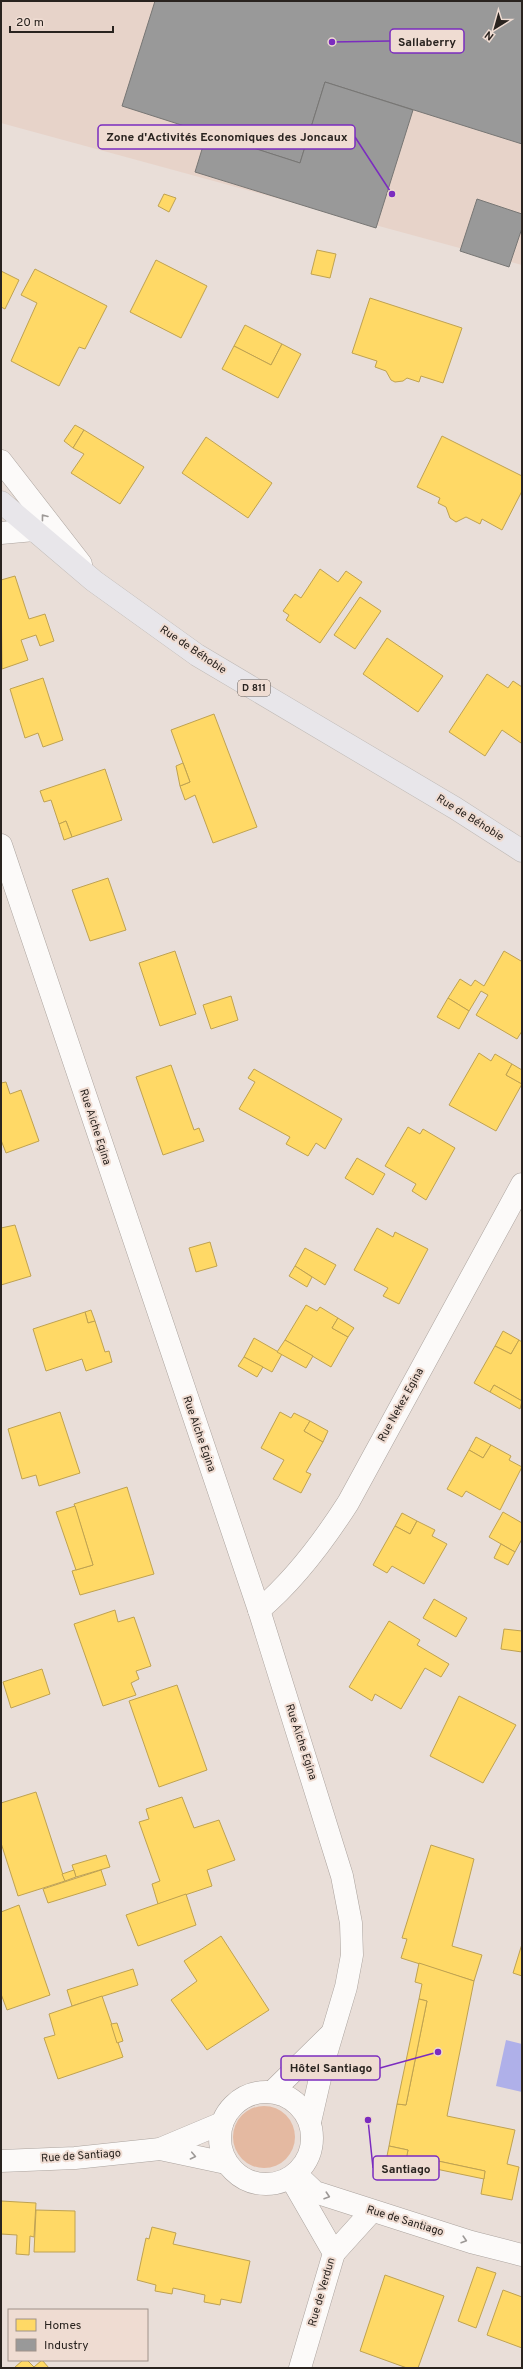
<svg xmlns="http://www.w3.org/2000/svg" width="523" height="2369" viewBox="0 0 523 2369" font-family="Overpass,sans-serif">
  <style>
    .built { fill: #e7d3c9 }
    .green { fill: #e4b9a1 }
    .water { fill: #afb0e9 }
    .homes { fill: #ffd966; stroke: #bfa251 }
    .industry { fill: #999; stroke: #777674 }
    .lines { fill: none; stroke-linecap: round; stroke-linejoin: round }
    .minor-casing { stroke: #aba39e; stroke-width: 23 }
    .major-casing { stroke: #c0bbb7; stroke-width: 23 }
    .minor { stroke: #fcfaf9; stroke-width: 22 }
    .major { stroke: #e8e6ea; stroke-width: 22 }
    .oneway { stroke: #9d9997 }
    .labels { text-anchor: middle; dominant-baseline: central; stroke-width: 4; stroke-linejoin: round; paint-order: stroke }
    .shield { fill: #efdcd2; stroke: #645a55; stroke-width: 1 }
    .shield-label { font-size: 10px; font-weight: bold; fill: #29231f }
    .street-label { font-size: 11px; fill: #29231f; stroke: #efdcd2 }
    .leader { fill: none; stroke: #7b2cbf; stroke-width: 1.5 }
    .callout-dot { fill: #7b2cbf; stroke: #efdcd2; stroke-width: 1.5 }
    .callout { fill: #efdcd2; stroke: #7b2cbf; stroke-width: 1.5 }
    .callout-label { font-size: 12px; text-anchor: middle; font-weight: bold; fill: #29231f }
  </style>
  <rect width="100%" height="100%" fill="#e9ded8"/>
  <polygon class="built" points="1,1 522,1 522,265 1,123"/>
  <circle class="green" cx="264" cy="2137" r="31"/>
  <polygon class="water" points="506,2040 522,2044 522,2092 496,2086"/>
  <g class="homes">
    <polygon points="164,194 176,198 169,212 158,206"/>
    <polygon points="317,250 336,254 330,278 311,274"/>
    <polygon points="156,260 207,286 181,338 130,312"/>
    <polygon points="35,269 107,306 85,349 79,347 59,386 11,361 37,303 21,295"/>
    <polygon points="1,271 19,280 5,309 1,307"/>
    <polygon points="370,298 462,328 443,383 421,376 419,382 407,378 403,381 395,382 391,380 386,371 375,367 377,361 352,353"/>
    <polygon points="245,325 282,344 271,365 234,346"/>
    <polygon points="282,344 301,354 278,398 222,369 234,346 271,365"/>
    <polygon points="75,425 84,430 73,448 64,441"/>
    <polygon points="84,430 144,467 120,504 71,473 84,454 73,448"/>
    <polygon points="442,436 522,476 522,491 502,530 482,519 480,524 466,517 456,522 450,518 446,507 438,503 440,498 417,487"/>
    <polygon points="206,437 272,483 248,518 182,473"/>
    <polygon points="320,569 338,582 346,571 362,582 320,643 286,620 289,615 283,611 295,594 301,598"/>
    <polygon points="15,576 29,619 45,614 54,641 40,646 36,635 21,640 28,660 2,669 1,580"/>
    <polygon points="360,597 381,611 355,649 334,635"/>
    <polygon points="387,638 443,676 418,712 363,674"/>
    <polygon points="487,674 508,688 513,681 522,687 522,741 521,743 502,730 485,756 449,732"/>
    <polygon points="43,678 63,740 43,747 38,733 25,738 10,689"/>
    <polygon points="214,714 257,827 213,843 195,795 185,800 180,786 190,782 171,730"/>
    <polygon points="183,763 190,782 180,786 176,766"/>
    <polygon points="105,769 122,820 72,837 66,821 59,824 51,800 44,802 40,791"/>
    <polygon points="66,821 72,837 64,840 59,824"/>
    <polygon points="108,878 126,930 90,941 72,890"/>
    <polygon points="175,951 196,1014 160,1026 139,963"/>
    <polygon points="504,951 521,961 522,958 522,1031 517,1039 476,1015 488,995 481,991 469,1011 448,998 460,979 471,986 475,980 484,986"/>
    <polygon points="231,996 238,1020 211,1029 203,1005"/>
    <polygon points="448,998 469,1011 459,1029 437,1017"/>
    <polygon points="479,1053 491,1061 495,1054 512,1064 506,1075 522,1084 496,1131 449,1105"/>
    <polygon points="512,1064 522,1070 522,1084 506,1075"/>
    <polygon points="171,1065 194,1130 199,1128 204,1141 163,1155 136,1077"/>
    <polygon points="254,1069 342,1119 325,1149 316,1143 308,1156 286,1144 290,1137 239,1109 255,1082 248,1078"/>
    <polygon points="6,1082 10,1094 21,1090 39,1141 6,1153 1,1140 1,1083"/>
    <polygon points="408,1127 420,1134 423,1129 455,1148 426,1200 412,1191 416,1184 385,1166"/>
    <polygon points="357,1158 385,1174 373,1195 345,1178"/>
    <polygon points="15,1225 31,1276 1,1285 1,1228"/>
    <polygon points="377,1228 393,1237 395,1232 428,1249 399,1304 383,1296 388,1288 354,1270"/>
    <polygon points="210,1242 217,1266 196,1272 189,1248"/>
    <polygon points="305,1248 336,1265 325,1285 295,1266"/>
    <polygon points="295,1266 312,1277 307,1287 289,1276"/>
    <polygon points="306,1305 317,1311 320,1307 338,1318 332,1328 348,1337 331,1367 285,1340"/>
    <polygon points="91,1310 95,1321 88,1323 85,1312"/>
    <polygon points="85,1312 88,1323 95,1321 105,1352 109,1351 112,1362 86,1371 82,1359 46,1371 33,1329"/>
    <polygon points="338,1318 354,1328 348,1337 332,1328"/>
    <polygon points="503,1331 519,1340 511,1354 495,1346"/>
    <polygon points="254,1338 282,1354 272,1372 244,1357"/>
    <polygon points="285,1340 313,1356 306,1368 277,1352"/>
    <polygon points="519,1340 522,1342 522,1401 494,1385 490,1392 474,1383 495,1346 511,1354"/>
    <polygon points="244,1357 263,1367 257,1377 238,1366"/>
    <polygon points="494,1385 522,1401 520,1409 490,1392"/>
    <polygon points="60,1412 80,1473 39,1486 36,1475 22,1479 8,1429"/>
    <polygon points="280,1412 291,1418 294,1413 310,1421 304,1431 323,1442 306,1472 311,1474 301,1493 273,1479 284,1460 261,1448"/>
    <polygon points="310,1421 328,1431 323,1442 304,1431"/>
    <polygon points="476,1437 491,1445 483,1458 469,1450"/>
    <polygon points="491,1445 511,1456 509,1460 522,1467 500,1510 466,1491 462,1497 447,1489 469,1450 483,1458"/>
    <polygon points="127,1487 154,1574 80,1595 72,1571 93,1565 74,1504"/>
    <polygon points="75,1506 93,1565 76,1570 56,1512"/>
    <polygon points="503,1512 522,1523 522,1539 515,1552 489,1537"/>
    <polygon points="402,1513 417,1521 410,1534 395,1526"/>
    <polygon points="417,1521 435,1530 432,1536 447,1544 424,1584 392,1566 387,1573 373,1565 395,1526 410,1534"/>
    <polygon points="501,1544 515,1552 508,1565 494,1558"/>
    <polygon points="434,1599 467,1618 456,1637 423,1618"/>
    <polygon points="115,1610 118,1622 134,1617 151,1666 136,1671 139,1679 131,1683 136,1695 103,1706 74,1624"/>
    <polygon points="389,1621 420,1640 417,1645 449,1664 441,1677 425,1668 401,1709 375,1694 372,1701 349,1687"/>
    <polygon points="504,1629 522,1631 522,1652 501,1649"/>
    <polygon points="42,1669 50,1694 11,1708 3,1682"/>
    <polygon points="177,1685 207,1770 159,1787 129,1701"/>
    <polygon points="459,1696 516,1725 483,1783 430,1756"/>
    <polygon points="36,1792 65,1881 18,1896 1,1843 1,1803"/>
    <polygon points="182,1797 194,1828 219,1820 235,1860 207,1870 212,1886 158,1904 152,1884 160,1881 139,1822 149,1819 146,1809"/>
    <polygon points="431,1845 474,1859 452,1946 482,1955 474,1981 401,1958 407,1939 402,1938"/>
    <polygon points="106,1855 110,1867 76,1877 72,1865"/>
    <polygon points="74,1870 76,1877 65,1881 62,1874"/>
    <polygon points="101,1870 106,1885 48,1903 43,1889"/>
    <polygon points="186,1894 196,1925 138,1946 126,1915"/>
    <polygon points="19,1905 50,1995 7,2010 1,1994 1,1912"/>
    <polygon points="221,1936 269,2010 207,2050 171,2000 197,1981 184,1961"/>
    <polygon points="522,1944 522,1976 513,1973"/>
    <polygon points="419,1963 474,1981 447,2116 515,2130 507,2164 519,2167 512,2200 481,2194 485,2171 438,2161 434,2180 404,2167 408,2150 389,2146 397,2104 406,2105 427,2001 419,1999 422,1984 415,1982"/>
    <polygon points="133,1969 138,1985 72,2006 67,1990"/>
    <polygon points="102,1996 123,2057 58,2079 44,2038 55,2035 49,2014"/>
    <polygon points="419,1999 427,2001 406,2105 397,2104"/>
    <polygon points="117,2023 123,2041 117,2043 111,2024"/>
    <polygon points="389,2146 408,2150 406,2160 387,2156"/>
    <polygon points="438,2161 485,2171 484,2179 436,2169"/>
    <polygon points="1,2201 36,2203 34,2237 30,2236 29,2255 16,2254 17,2235 1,2234"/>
    <polygon points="36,2210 75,2211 75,2252 34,2252"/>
    <polygon points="152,2227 176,2233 173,2244 250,2261 241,2303 221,2299 220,2305 204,2302 205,2295 173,2288 172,2294 155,2291 156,2285 137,2280 146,2238 149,2239"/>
    <polygon points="477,2267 496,2273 476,2328 458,2321"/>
    <polygon points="385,2275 444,2296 418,2368 407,2368 360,2351"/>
    <polygon points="503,2290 522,2297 522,2348 487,2335"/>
    <polygon points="23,2360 27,2360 34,2367 42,2360 49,2368 14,2368"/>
  </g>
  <g class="industry">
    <polygon points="155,1 522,1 522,144 325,82 300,163 122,106"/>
    <polygon points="325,82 413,110 376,228 195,172 207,133 300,163"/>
    <polygon points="477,199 522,214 522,228 509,267 460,251"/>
  </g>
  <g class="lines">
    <defs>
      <g id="minor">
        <polyline points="1,461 81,564"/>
        <polyline points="1,533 34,530"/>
        <polyline points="1,845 259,1610 342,1876 351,1923 352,1955 346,1987 324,2061 310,2122"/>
        <path d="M259,1610C295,1580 323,1542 348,1503L522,1184"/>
        <circle cx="266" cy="2138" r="46"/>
        <polyline points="272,2092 331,2034"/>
        <polyline points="160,2149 226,2163"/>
        <polyline points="1,2161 75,2158 160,2149 222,2123"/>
        <polyline points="296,2174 315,2192 471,2242 522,2255"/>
        <polyline points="292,2180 334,2253 300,2368"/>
        <polyline points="334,2253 372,2211"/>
      </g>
      <polyline id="major" points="1,502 94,581 197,655 455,808 522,851"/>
    </defs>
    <use href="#minor" class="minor-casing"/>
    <use href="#major" class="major-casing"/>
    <use href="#minor" class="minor"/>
    <use href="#major" class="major"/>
  </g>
  <defs><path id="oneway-chevron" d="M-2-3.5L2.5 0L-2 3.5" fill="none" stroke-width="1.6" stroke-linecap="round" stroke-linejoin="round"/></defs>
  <g class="oneway">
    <use href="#oneway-chevron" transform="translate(44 517) rotate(-128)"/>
    <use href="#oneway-chevron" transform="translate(193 2156) rotate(12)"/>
    <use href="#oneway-chevron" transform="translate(327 2196) rotate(18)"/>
    <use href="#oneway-chevron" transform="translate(464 2240) rotate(17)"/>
  </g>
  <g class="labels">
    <rect class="shield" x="238" y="680" width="32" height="16" rx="3"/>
    <g class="shield-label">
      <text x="254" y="688">D 811</text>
    </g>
    <g class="street-label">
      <text transform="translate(193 650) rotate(34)">Rue de Béhobie</text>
      <text transform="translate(470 818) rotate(32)">Rue de Béhobie</text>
      <text transform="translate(95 1127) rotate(72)">Rue Aiche Egina</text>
      <text transform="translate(401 1405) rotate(-61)">Rue Nekez Egina</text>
      <text transform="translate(199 1434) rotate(71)">Rue Aiche Egina</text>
      <text transform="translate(301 1742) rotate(72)">Rue Aiche Egina</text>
      <text transform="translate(81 2156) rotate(-4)">Rue de Santiago</text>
      <text transform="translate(405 2221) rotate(17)">Rue de Santiago</text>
      <text transform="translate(322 2292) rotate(-74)">Rue de Verdun</text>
    </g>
  </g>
  <path class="leader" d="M332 42L390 41M392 194L355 137M438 2052L380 2068M368 2120L373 2168"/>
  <g class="callout-dot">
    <circle cx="332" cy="42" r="4"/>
    <circle cx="392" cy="194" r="4"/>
    <circle cx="438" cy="2052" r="4"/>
    <circle cx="368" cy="2120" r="4"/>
  </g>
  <g class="callout">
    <rect x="390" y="29" width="74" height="24" rx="4"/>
    <rect x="98" y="125" width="257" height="24" rx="4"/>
    <rect x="281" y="2056" width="99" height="24" rx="4"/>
    <rect x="373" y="2156" width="66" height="24" rx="4"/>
  </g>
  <g class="callout-label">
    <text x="427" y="46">Sallaberry</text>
    <text x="227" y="141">Zone d'Activités Economiques des Joncaux</text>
    <text x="331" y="2072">Hôtel Santiago</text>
    <text x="406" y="2173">Santiago</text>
  </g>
  <rect width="523" height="2369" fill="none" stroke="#29231f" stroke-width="4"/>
  <rect x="8" y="2309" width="140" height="52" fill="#efdcd2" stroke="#a0928a"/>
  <rect x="16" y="2319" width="20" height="12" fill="#ffd966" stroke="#a0928a"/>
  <text x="44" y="2329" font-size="12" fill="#29231f">Homes</text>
  <rect x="16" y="2339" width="20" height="12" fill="#999999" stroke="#a0928a"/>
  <text x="44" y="2349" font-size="12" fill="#29231f">Industry</text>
  <g transform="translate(495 28) rotate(217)" stroke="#efdcd2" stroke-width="3" paint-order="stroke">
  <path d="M0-3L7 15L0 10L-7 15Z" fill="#29231f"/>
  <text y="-6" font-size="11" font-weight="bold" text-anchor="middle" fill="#29231f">N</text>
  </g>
  <path d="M10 26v6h103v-6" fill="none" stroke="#29231f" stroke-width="2"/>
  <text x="16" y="26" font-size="12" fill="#29231f" stroke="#efdcd2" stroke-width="3" paint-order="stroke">20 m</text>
</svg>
